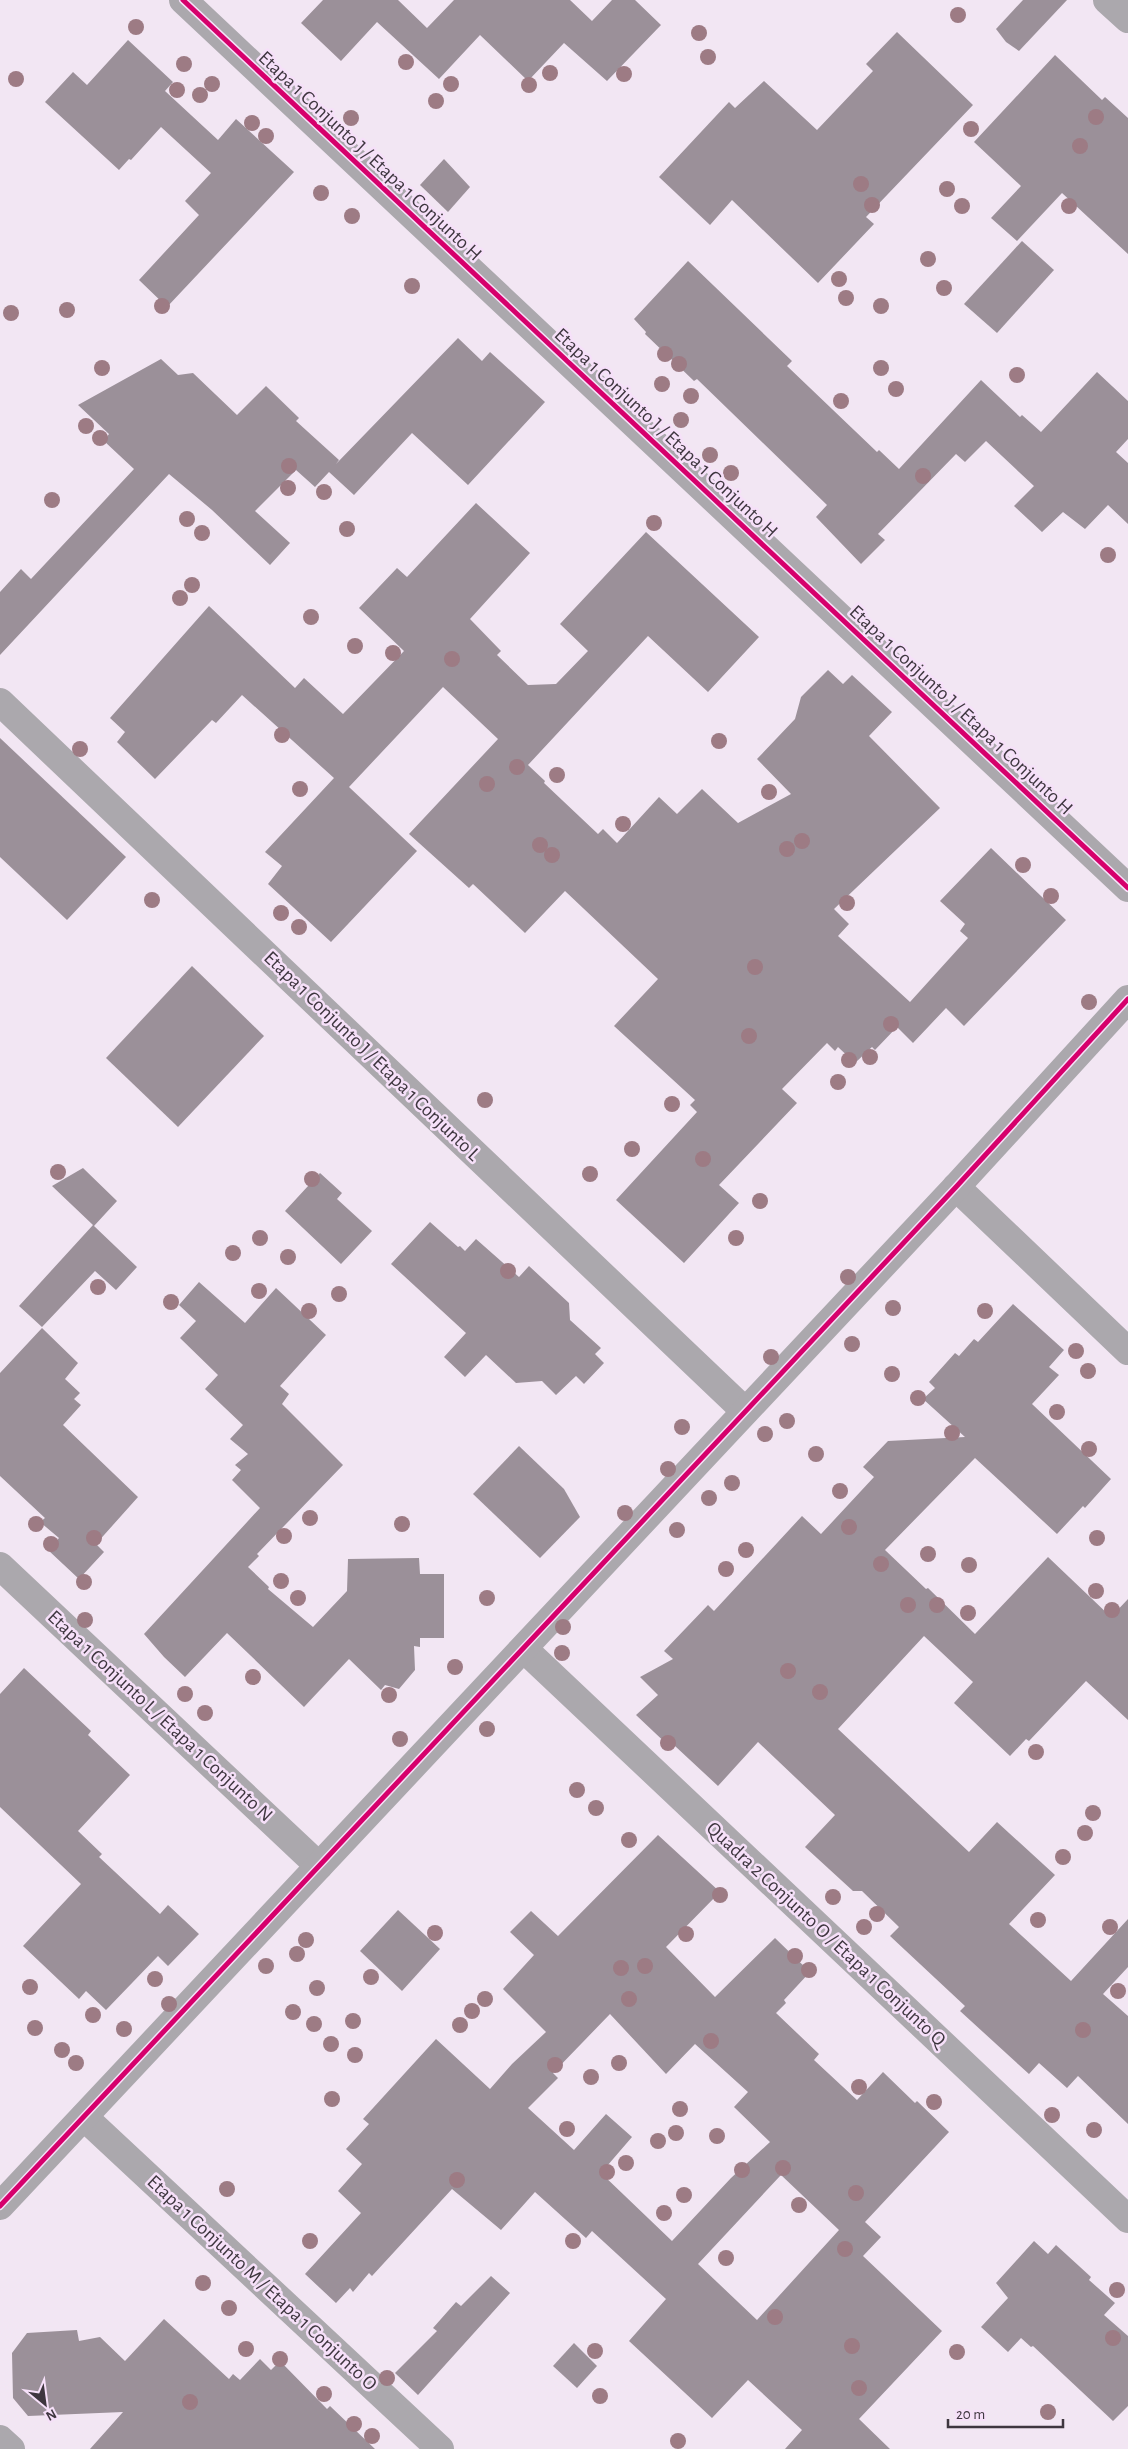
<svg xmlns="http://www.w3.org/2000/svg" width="1128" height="2449" viewBox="0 0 1128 2449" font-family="'Alegreya Sans',sans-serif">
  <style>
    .building { fill: #9b9099; fill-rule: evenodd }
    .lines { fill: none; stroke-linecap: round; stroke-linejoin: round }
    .minor { stroke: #aba8ad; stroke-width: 28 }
    .cycleway-casing { stroke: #f6e0f9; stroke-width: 8 }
    .cycleway { stroke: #d6006c; stroke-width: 5 }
    .tree { fill: #9d7b84 }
    .labels { text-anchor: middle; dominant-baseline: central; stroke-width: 5; stroke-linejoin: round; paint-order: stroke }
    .street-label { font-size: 20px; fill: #3e363f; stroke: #f6e0f9 }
  </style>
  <rect width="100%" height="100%" fill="#f2e6f3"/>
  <g class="building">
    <polygon points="323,0 398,0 427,28 454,0 570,0 592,21 612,0 635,0 661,25 607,81 564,43 528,81 480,35 439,79 377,22 341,61 301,23"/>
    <polygon points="1023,0 1067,0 1019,51 1006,42 996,29"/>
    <polygon points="897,32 973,105 866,217 874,224 818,283 732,200 710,225 659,177 729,102 735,108 764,81 817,130 873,71 866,64"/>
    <polygon points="128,40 173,82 165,91 218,140 236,119 294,172 167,307 139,280 199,215 185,201 211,173 161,127 131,160 129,159 119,170 45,102 73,72 87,85"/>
    <polygon points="1055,55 1102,100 1105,97 1128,118 1128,254 1062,193 1017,241 991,218 1021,186 974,142"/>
    <polygon points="444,159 470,187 448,212 420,185"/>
    <polygon points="1022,241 1054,270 997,333 964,304"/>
    <polygon points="688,261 792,361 787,366 877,452 879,450 899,469 981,380 1020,417 1022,415 1041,432 1097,372 1128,401 1128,439 1116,452 1128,463 1128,524 1108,505 1085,529 1063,512 1042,532 1014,506 1034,486 986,441 965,462 956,454 878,534 885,540 861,564 816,517 827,505 697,379 694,381 645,334 646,332 634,319"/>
    <polygon points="458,338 482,361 490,352 545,402 468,485 412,433 354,495 329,472 315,487 296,470 255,511 290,543 270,565 212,510 169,474 0,655 0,592 21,569 31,579 134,469 104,441 109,434 78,405 161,359 178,375 193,373 237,415 266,386 299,418 296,421 339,460 336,464"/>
    <polygon points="476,503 530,553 470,619 501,651 497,655 528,685 556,684 588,651 560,624 646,532 759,637 708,692 648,636 528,765 545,781 544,783 598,834 603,829 617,843 659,797 677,814 702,789 738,823 791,794 757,759 795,719 801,697 828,670 843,684 852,675 892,712 869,736 940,808 834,909 849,924 838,936 910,1002 968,938 960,931 965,924 940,901 991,848 1066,920 964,1026 946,1008 913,1043 897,1027 875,1050 872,1047 855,1063 838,1047 835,1051 827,1043 782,1089 797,1103 719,1185 739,1203 684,1263 616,1200 697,1112 690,1105 695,1100 614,1026 658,979 565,891 525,933 473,884 469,888 409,834 498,739 443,687 349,787 417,851 331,942 268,884 282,866 265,852 334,778 242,695 216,723 212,720 155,779 117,742 125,732 110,718 209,606 295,688 304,678 343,714 404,651 359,608 397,568 407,577"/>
    <polygon points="0,738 126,857 67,920 0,857"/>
    <polygon points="192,966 264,1036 178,1127 106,1058"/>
    <polygon points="83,1168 117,1201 94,1226 137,1267 116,1290 95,1271 42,1327 19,1306 93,1225 52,1186"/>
    <polygon points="320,1173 342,1193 337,1199 372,1231 341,1264 285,1211"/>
    <polygon points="430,1222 458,1247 460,1246 465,1251 476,1239 519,1277 529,1266 569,1303 570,1320 601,1348 595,1354 604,1363 584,1384 576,1376 556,1395 542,1381 516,1383 486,1355 465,1377 444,1357 466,1333 391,1264"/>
    <polygon points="199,1282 245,1323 276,1288 326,1335 280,1386 289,1394 282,1404 343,1465 257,1554 259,1556 248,1567 269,1587 268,1589 313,1627 347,1591 348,1559 419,1558 420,1574 444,1574 444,1638 420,1638 420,1647 414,1646 415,1670 399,1689 385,1685 381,1690 349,1659 304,1707 227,1633 185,1677 164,1657 144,1634 260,1508 232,1480 241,1470 235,1465 248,1454 230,1439 243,1425 205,1389 218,1375 180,1338 196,1321 179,1305"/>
    <polygon points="1013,1304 1064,1350 1049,1367 1059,1375 1032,1404 1111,1479 1085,1508 1083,1506 1057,1534 975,1458 885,1550 926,1589 928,1588 975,1634 1048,1557 1111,1617 1128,1599 1128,1720 1086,1681 1029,1741 1026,1739 1010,1756 954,1703 973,1682 924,1636 838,1729 969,1852 997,1822 1055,1875 1009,1924 1071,1981 1128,1919 1128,1967 1103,1994 1128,2016 1128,2124 1078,2076 1067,2088 1039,2063 1029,2074 960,2011 965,2006 890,1936 899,1927 862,1891 853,1891 805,1847 835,1815 758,1742 718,1786 675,1746 672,1749 636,1715 658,1695 640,1677 673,1659 664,1651 708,1605 714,1611 802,1516 821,1534 874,1477 863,1467 888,1441 965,1437 923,1399 935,1388 929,1382 955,1353 959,1356 974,1339 978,1342"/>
    <polygon points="42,1328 78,1363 65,1379 80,1393 74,1399 81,1405 63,1425 138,1497 96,1544 104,1552 79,1579 48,1550 59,1538 40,1522 45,1518 0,1476 0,1373"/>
    <polygon points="519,1446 564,1489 580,1517 540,1558 473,1494"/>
    <polygon points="24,1668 91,1731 88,1735 130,1775 78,1831 102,1854 99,1857 160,1914 168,1905 199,1934 168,1966 158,1956 106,2010 86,1991 79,1999 23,1946 81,1884 0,1807 0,1694"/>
    <path d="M658,1835L720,1892L666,1947L715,1997L775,1938L810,1972L784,2000L786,2003L776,2013L819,2054L814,2060L857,2100L883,2072L915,2103L917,2101L949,2132L865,2222L881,2237L863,2256L942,2331L859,2419L890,2449H785L802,2430L748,2380L712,2418L629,2341L666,2299L592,2231L586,2238L535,2192L501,2230L452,2189L372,2276L369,2273L353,2292L350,2288L336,2303L305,2274L361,2213L338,2191L362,2164L346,2149L369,2124L363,2119L436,2039L490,2089L512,2064L546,2032L503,1989L534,1955L510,1932L531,1911L558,1936ZM610,2014L666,2074L695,2044L748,2092L734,2107L770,2142L731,2178L672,2241L601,2173L632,2137L606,2114L574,2150L528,2108L558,2078L553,2073ZM781,2175L839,2230L757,2320L698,2264Z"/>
    <polygon points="398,1910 440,1949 402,1991 360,1951"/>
    <polygon points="1034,2241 1048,2254 1056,2245 1091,2277 1089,2280 1115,2303 1104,2315 1128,2336 1128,2406 1113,2421 1033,2346 1031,2347 1021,2338 1008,2352 981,2327 1008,2298 996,2283"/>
    <polygon points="491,2276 510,2293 418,2395 395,2373 437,2331 433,2328 456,2302 461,2306"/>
    <polygon points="164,2319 229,2379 233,2374 240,2380 260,2359 271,2370 280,2361 327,2409 330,2406 375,2449 90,2449 123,2412 28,2416 13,2398 12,2353 27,2333 77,2330 79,2341 100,2337 125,2361"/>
    <polygon points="574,2343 597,2366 577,2388 553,2366"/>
  </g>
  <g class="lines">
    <g class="minor">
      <polyline points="183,0 1128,888"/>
      <polyline points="1107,0 1128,19"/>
      <polyline points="0,702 745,1411"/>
      <polyline points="956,1187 1128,1351"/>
      <polyline points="0,1566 319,1866"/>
      <polyline points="524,1649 1128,2219"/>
      <polyline points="84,2117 440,2449"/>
      <polyline points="0,2206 956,1187 1128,999"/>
      <polyline points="0,2439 11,2449"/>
    </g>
    <defs>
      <g id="cycleway">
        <polyline points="183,0 1128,888"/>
        <polyline points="0,2206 956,1187 1128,999"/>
      </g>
    </defs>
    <use href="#cycleway" class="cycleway-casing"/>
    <use href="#cycleway" class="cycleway"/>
  </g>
  <g class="tree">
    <circle cx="958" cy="15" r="8"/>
    <circle cx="136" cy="27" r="8"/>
    <circle cx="699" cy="33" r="8"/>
    <circle cx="708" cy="57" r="8"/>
    <circle cx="406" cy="62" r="8"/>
    <circle cx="184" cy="64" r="8"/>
    <circle cx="550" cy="73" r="8"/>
    <circle cx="624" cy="74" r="8"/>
    <circle cx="16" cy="79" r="8"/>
    <circle cx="212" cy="84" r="8"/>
    <circle cx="451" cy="84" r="8"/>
    <circle cx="529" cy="85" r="8"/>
    <circle cx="177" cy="90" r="8"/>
    <circle cx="200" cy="95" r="8"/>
    <circle cx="436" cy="101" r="8"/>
    <circle cx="1096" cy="117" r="8"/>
    <circle cx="351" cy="118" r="8"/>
    <circle cx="252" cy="123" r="8"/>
    <circle cx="971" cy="129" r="8"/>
    <circle cx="266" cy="136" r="8"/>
    <circle cx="1080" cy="146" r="8"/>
    <circle cx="861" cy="184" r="8"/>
    <circle cx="947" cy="189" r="8"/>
    <circle cx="321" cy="193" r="8"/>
    <circle cx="872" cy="205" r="8"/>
    <circle cx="962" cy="206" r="8"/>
    <circle cx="1069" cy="206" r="8"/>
    <circle cx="352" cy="216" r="8"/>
    <circle cx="928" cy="259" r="8"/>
    <circle cx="839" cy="279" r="8"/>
    <circle cx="412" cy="286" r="8"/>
    <circle cx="944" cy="288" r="8"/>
    <circle cx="846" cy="298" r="8"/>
    <circle cx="162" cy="306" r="8"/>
    <circle cx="881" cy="306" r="8"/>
    <circle cx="67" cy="310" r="8"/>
    <circle cx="11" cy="313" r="8"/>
    <circle cx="665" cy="354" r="8"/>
    <circle cx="679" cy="364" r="8"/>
    <circle cx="102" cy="368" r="8"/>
    <circle cx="881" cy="368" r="8"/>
    <circle cx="1017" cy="375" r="8"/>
    <circle cx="662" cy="384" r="8"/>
    <circle cx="896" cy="389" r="8"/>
    <circle cx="691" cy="396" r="8"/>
    <circle cx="841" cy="401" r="8"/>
    <circle cx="681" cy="420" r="8"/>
    <circle cx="86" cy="426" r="8"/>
    <circle cx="100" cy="438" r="8"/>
    <circle cx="710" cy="455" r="8"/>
    <circle cx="289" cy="466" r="8"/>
    <circle cx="731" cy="473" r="8"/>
    <circle cx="923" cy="476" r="8"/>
    <circle cx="288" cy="488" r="8"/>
    <circle cx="324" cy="492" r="8"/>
    <circle cx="52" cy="500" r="8"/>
    <circle cx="187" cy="519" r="8"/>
    <circle cx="654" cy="523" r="8"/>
    <circle cx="347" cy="529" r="8"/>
    <circle cx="202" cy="533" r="8"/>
    <circle cx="1108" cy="555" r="8"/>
    <circle cx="192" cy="585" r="8"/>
    <circle cx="180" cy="598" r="8"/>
    <circle cx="311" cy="617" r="8"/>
    <circle cx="355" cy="646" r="8"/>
    <circle cx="393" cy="653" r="8"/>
    <circle cx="452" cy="659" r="8"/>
    <circle cx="282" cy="735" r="8"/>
    <circle cx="719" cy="741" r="8"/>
    <circle cx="80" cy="749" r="8"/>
    <circle cx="517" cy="767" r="8"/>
    <circle cx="557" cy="775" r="8"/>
    <circle cx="487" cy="784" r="8"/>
    <circle cx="300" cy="789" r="8"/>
    <circle cx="769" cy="792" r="8"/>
    <circle cx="623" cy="824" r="8"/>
    <circle cx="802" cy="841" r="8"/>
    <circle cx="540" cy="845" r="8"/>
    <circle cx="787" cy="849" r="8"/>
    <circle cx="552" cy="855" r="8"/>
    <circle cx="1023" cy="865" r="8"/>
    <circle cx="1051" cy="896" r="8"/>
    <circle cx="152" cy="900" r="8"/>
    <circle cx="847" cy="903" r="8"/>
    <circle cx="281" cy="913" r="8"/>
    <circle cx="299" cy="927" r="8"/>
    <circle cx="755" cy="967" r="8"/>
    <circle cx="1089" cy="1002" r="8"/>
    <circle cx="891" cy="1024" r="8"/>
    <circle cx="749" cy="1036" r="8"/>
    <circle cx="870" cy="1057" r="8"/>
    <circle cx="849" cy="1060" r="8"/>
    <circle cx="838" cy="1082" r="8"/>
    <circle cx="485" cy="1100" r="8"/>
    <circle cx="672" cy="1104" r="8"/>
    <circle cx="632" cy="1149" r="8"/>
    <circle cx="703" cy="1159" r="8"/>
    <circle cx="58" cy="1172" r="8"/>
    <circle cx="590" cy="1174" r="8"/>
    <circle cx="312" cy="1179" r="8"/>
    <circle cx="760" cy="1201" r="8"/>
    <circle cx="260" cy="1238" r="8"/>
    <circle cx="736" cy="1238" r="8"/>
    <circle cx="233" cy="1253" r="8"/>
    <circle cx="288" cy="1257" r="8"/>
    <circle cx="508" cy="1271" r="8"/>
    <circle cx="848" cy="1277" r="8"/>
    <circle cx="98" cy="1287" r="8"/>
    <circle cx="259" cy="1291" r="8"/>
    <circle cx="339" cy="1294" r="8"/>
    <circle cx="171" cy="1302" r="8"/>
    <circle cx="893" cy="1308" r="8"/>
    <circle cx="309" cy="1311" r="8"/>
    <circle cx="985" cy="1311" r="8"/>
    <circle cx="852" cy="1344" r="8"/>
    <circle cx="1076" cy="1351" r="8"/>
    <circle cx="771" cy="1357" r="8"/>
    <circle cx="1088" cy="1371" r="8"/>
    <circle cx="892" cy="1374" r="8"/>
    <circle cx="918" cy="1398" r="8"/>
    <circle cx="1057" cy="1412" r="8"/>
    <circle cx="787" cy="1421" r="8"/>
    <circle cx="682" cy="1427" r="8"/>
    <circle cx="952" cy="1433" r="8"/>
    <circle cx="765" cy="1434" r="8"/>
    <circle cx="1089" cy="1449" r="8"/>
    <circle cx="816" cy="1454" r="8"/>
    <circle cx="668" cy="1469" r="8"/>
    <circle cx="732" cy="1483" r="8"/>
    <circle cx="840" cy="1491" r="8"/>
    <circle cx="709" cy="1498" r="8"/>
    <circle cx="625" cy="1513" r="8"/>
    <circle cx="310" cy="1518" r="8"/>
    <circle cx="36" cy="1524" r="8"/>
    <circle cx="402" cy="1524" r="8"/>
    <circle cx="849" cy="1527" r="8"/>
    <circle cx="677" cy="1530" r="8"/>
    <circle cx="284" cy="1536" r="8"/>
    <circle cx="94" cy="1538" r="8"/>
    <circle cx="1097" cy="1538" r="8"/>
    <circle cx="51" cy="1544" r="8"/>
    <circle cx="746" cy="1550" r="8"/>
    <circle cx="928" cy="1554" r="8"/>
    <circle cx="881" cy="1564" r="8"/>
    <circle cx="969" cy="1565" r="8"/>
    <circle cx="726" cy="1569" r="8"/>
    <circle cx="281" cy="1581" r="8"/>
    <circle cx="84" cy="1582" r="8"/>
    <circle cx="1096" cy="1591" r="8"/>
    <circle cx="298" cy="1598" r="8"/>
    <circle cx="487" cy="1598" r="8"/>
    <circle cx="908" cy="1605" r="8"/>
    <circle cx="937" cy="1605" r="8"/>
    <circle cx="1112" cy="1610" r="8"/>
    <circle cx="968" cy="1613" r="8"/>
    <circle cx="85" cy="1620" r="8"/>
    <circle cx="563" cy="1627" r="8"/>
    <circle cx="562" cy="1653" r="8"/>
    <circle cx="455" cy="1667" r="8"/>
    <circle cx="788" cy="1671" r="8"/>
    <circle cx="253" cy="1677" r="8"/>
    <circle cx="820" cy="1692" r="8"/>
    <circle cx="185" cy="1694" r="8"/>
    <circle cx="389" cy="1695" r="8"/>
    <circle cx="205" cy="1713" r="8"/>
    <circle cx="487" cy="1729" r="8"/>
    <circle cx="400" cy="1739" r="8"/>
    <circle cx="668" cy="1743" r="8"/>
    <circle cx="1036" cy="1752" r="8"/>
    <circle cx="577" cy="1790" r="8"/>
    <circle cx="596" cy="1808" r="8"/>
    <circle cx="1093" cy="1813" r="8"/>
    <circle cx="1085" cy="1833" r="8"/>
    <circle cx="629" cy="1840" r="8"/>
    <circle cx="1063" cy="1857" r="8"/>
    <circle cx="720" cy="1895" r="8"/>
    <circle cx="833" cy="1897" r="8"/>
    <circle cx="877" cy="1914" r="8"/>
    <circle cx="1038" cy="1920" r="8"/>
    <circle cx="864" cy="1927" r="8"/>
    <circle cx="1110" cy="1927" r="8"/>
    <circle cx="435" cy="1933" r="8"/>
    <circle cx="686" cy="1934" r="8"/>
    <circle cx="306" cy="1940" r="8"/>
    <circle cx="297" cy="1954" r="8"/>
    <circle cx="795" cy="1956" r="8"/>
    <circle cx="266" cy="1966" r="8"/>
    <circle cx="645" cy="1966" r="8"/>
    <circle cx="621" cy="1968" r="8"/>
    <circle cx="809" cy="1970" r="8"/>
    <circle cx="371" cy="1977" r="8"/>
    <circle cx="155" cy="1979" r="8"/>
    <circle cx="30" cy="1987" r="8"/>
    <circle cx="317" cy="1988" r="8"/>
    <circle cx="1118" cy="1991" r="8"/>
    <circle cx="485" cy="1999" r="8"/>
    <circle cx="629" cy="1999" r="8"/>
    <circle cx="169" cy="2004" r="8"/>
    <circle cx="472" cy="2011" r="8"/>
    <circle cx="293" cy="2012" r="8"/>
    <circle cx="93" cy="2015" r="8"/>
    <circle cx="353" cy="2021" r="8"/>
    <circle cx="314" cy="2024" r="8"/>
    <circle cx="460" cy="2025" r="8"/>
    <circle cx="35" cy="2028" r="8"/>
    <circle cx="124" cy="2029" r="8"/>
    <circle cx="1083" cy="2030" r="8"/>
    <circle cx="711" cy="2041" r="8"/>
    <circle cx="331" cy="2044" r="8"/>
    <circle cx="62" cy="2050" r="8"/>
    <circle cx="355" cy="2055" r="8"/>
    <circle cx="76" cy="2063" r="8"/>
    <circle cx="619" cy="2063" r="8"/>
    <circle cx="555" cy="2065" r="8"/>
    <circle cx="591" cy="2077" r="8"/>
    <circle cx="859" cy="2087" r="8"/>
    <circle cx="332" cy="2099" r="8"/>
    <circle cx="934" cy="2102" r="8"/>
    <circle cx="680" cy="2109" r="8"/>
    <circle cx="1052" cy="2115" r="8"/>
    <circle cx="567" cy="2129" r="8"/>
    <circle cx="1094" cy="2130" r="8"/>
    <circle cx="676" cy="2133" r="8"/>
    <circle cx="717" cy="2136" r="8"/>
    <circle cx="658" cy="2141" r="8"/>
    <circle cx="626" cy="2163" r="8"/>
    <circle cx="783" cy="2168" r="8"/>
    <circle cx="742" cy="2170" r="8"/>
    <circle cx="607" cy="2172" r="8"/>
    <circle cx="457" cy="2180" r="8"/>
    <circle cx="227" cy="2189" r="8"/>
    <circle cx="856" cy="2193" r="8"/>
    <circle cx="684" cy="2195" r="8"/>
    <circle cx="799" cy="2205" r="8"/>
    <circle cx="664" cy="2213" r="8"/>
    <circle cx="310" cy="2241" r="8"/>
    <circle cx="573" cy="2241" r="8"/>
    <circle cx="845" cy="2249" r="8"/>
    <circle cx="726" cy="2258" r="8"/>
    <circle cx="203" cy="2283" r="8"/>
    <circle cx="1117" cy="2290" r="8"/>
    <circle cx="229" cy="2308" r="8"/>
    <circle cx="775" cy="2317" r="8"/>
    <circle cx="1113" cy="2338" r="8"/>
    <circle cx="852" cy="2346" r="8"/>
    <circle cx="246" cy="2349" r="8"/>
    <circle cx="595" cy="2351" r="8"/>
    <circle cx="957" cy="2352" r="8"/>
    <circle cx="280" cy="2359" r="8"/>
    <circle cx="387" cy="2378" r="8"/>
    <circle cx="859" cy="2388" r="8"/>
    <circle cx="324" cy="2394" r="8"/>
    <circle cx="600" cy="2396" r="8"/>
    <circle cx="190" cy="2402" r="8"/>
    <circle cx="1048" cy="2412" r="8"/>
    <circle cx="354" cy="2424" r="8"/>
    <circle cx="372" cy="2436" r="8"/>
    <circle cx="678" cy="2441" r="8"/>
  </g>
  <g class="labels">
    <g class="street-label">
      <text transform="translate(370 156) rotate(43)">Etapa 1 Conjunto J / Etapa 1 Conjunto H</text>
      <text transform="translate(666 433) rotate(43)">Etapa 1 Conjunto J / Etapa 1 Conjunto H</text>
      <text transform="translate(961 710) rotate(43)">Etapa 1 Conjunto J / Etapa 1 Conjunto H</text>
      <text transform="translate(372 1056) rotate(44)">Etapa 1 Conjunto J / Etapa 1 Conjunto L</text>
      <text transform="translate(160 1716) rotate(43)">Etapa 1 Conjunto L / Etapa 1 Conjunto N</text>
      <text transform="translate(826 1934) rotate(43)">Quadra 2 Conjunto O / Etapa 1 Conjunto Q</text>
      <text transform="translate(262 2283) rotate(43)">Etapa 1 Conjunto M / Etapa 1 Conjunto O</text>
    </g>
  </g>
  <g transform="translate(45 2404) rotate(151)" stroke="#f6e0f9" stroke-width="4" paint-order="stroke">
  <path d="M0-4L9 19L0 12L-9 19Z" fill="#3e363f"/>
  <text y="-8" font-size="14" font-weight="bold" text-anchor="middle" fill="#3e363f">N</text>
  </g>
  <path d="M948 2419v8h115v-8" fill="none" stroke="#3e363f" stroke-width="2.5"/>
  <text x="956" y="2419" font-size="15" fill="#3e363f" stroke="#f6e0f9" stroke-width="4" paint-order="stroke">20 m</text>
</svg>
